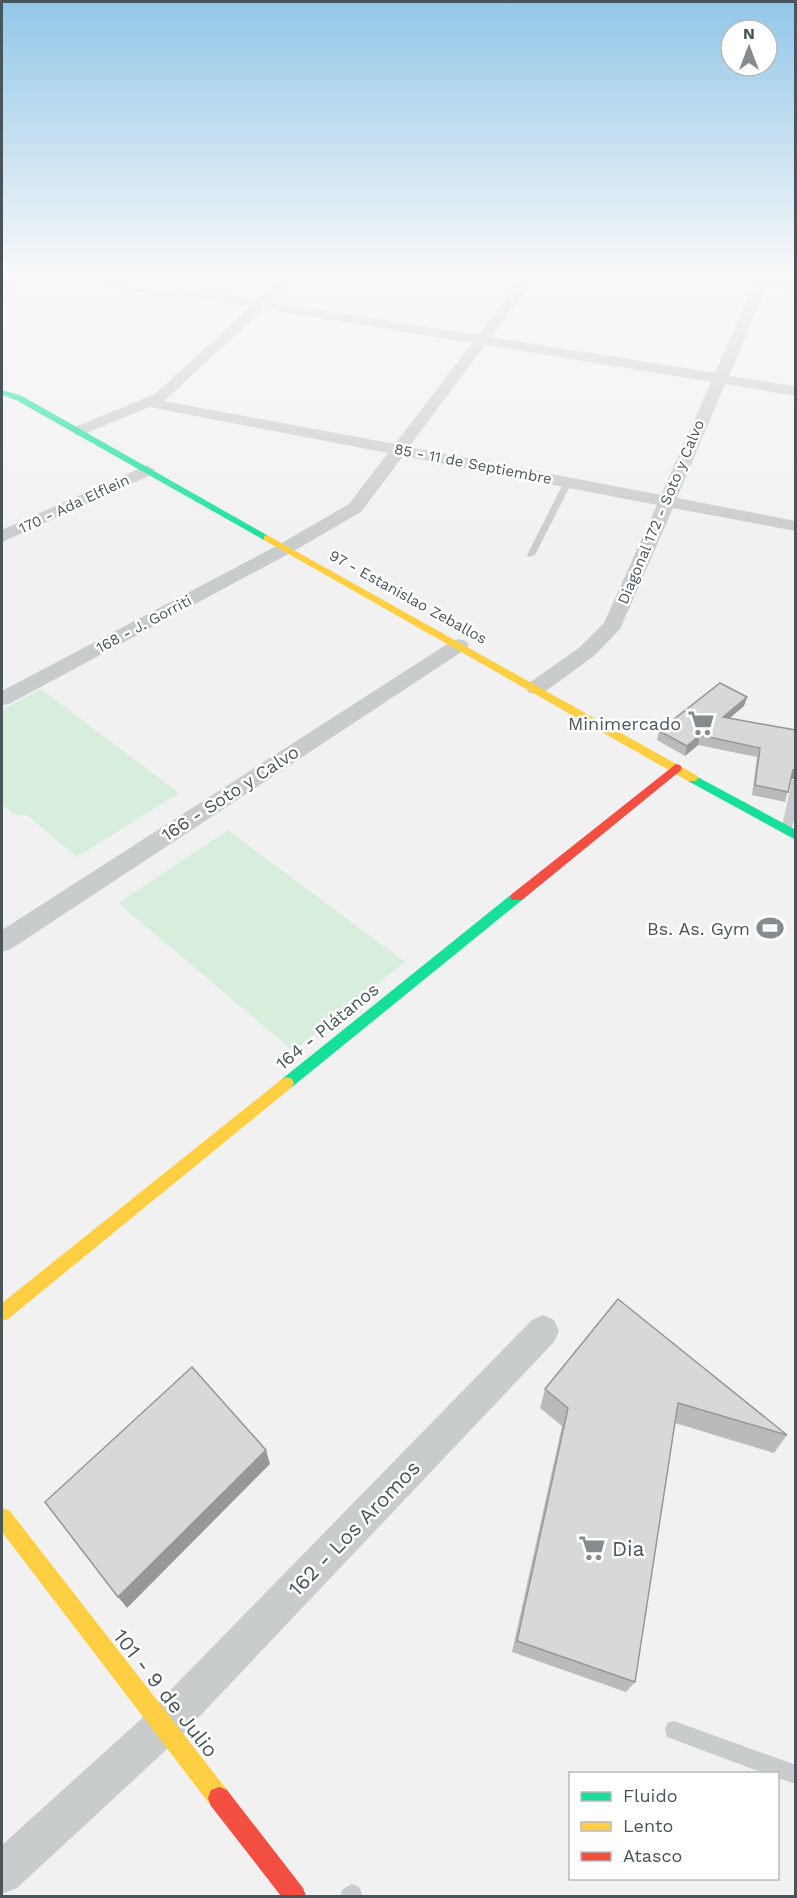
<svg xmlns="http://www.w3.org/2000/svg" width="797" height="1898" viewBox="0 0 797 1898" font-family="'Work Sans',sans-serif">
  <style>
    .green { fill: #d8eedd }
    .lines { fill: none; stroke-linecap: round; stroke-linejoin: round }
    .lane { fill: #c9cccc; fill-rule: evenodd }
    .street { fill: #c9cccc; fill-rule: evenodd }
    .fast { fill: #16e098; fill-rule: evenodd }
    .slow { fill: #ffcf43; fill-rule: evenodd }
    .jam { fill: #f24e42; fill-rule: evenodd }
    .wall { fill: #b9bbbb }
    .shaded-wall { fill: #969898 }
    .building { fill: #d7d9d9; stroke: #969898; stroke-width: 1.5 }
    .labels { text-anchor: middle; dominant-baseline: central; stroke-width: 5; stroke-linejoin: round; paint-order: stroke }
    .far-street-label { font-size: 15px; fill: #49555b; stroke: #fff }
    .poi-label { font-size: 18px; fill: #49555b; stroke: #fff; text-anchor: end }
    .street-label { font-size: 18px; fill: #49555b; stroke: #fff }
    .near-street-label { font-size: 21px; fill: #49555b; stroke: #fff }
    .near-poi-label { font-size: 21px; fill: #49555b; stroke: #fff; text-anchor: start }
  </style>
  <rect width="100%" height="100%" fill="#f1f1f1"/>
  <g class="green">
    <polygon points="41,689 179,793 77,857 28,816 14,814 2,804 2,710"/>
    <polygon points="228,830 405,962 293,1051 118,903"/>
  </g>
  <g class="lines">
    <g class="lane">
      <polygon points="46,275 62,275 164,292 182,290 185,292 164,296"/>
      <polygon points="565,480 572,482 535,555 528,557 527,555"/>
      <polygon points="792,780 796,780 796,811 791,831 786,835 781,831"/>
      <polygon points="674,1721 796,1765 796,1784 778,1778 778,1774 766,1774 667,1737 665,1730 667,1723"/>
      <polygon points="352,1884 359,1887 362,1894 361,1896 340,1896 343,1889"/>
    </g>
    <g class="street">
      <polygon points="14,275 30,275 7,293 2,294 2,284"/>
      <path d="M285,275H300L271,302L478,335L524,275H538L491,337L715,373L754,284L719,279L712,275H772L770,278L796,282V290L767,286L729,376L796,386V396L725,384L677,498L796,521V531L673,508L620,629L594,656L543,693L536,694L529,693L526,688L529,683L580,647L604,623L657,505L403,456L361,512L292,552L9,704L2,705V691L280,544L349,504L388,453L149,407L84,434L78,436L70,431L72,428L155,394L250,307L182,296L177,295L175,292L177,289L182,288L258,300ZM264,309L472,343L395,444L164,401ZM485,345L711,382L661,495L409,447Z"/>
      <polygon points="147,465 155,470 153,474 2,542 2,530"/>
      <polygon points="459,639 466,641 469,645 466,649 11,949 2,952 2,930 452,641"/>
      <polygon points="543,1315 554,1320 559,1331 554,1342 178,1739 17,1888 2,1894 2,1845 150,1711 532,1320"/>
    </g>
    <g class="fast">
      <polygon points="2,390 22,396 272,538 264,540 16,400 2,395"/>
      <polygon points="692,774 796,830 796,840 688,781 686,778 688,775"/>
      <polygon points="517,892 522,894 524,897 522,900 292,1087 287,1089 282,1087 280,1083 282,1079 512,894"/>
    </g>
    <g class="slow">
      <polygon points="267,535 696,775 698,778 696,781 688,781 264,540 264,536"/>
      <polygon points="287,1077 292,1079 294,1083 292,1087 8,1319 2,1321 2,1303 282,1079"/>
      <polygon points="2,1508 9,1510 227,1790 230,1798 227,1806 219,1809 211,1806 2,1532"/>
    </g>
    <g class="jam">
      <polygon points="676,764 680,765 682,768 680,771 522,900 512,900 510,897 512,894"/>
      <polygon points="219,1787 227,1790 303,1888 306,1896 281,1896 211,1806 208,1798 211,1790"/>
    </g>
  </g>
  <g class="wall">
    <polygon points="747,697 744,706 730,718 795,730 795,778 791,779 785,802 752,795 757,757 698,745 685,756 657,740 659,731"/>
    <polygon points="618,1299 787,1435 774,1453 675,1423 635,1682 626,1692 512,1652 562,1426 540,1408 545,1389"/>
  </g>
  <g class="shaded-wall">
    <polygon points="747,697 744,706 720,726 723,717"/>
    <polygon points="700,735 698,745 685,756 687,746"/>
    <polygon points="795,769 795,778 790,780 793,770"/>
    <polygon points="266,1450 270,1464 127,1608 118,1597"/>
  </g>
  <g class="building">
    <polygon points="720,683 747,697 723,717 795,730 795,769 793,770 788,792 755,785 760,748 700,735 687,746 659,731"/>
    <polygon points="618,1299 787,1435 678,1403 635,1682 517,1641 568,1408 545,1389"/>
    <polygon points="192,1367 266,1450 118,1597 45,1502"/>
  </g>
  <linearGradient id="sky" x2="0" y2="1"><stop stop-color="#91c7e8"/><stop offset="0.51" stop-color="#f9f9f9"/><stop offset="1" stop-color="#f9f9f9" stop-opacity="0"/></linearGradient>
  <rect width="797" height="541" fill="url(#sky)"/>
  <defs>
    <symbol id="supermarket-bare" viewBox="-9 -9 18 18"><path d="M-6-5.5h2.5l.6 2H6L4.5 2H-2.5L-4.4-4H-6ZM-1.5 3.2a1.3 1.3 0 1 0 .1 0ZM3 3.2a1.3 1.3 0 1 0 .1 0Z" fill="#848c90" stroke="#fff" stroke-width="2.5" paint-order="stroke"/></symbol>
    <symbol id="stadium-bare" viewBox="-9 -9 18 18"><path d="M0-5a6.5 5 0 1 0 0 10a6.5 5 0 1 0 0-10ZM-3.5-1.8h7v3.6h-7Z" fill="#848c90" stroke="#fff" stroke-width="2.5" paint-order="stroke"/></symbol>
  </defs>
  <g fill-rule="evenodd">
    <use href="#supermarket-bare" x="682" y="704" width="38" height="38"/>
    <use href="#stadium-bare" x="751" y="909" width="38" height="38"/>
    <use href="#supermarket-bare" x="573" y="1529" width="38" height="38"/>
  </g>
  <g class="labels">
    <g class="far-street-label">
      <text transform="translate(473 464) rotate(11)">85 - 11 de Septiembre</text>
      <text transform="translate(74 504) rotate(-25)">170 - Ada Elflein</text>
      <text transform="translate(661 512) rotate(-67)">Diagonal 172 - Soto y Calvo</text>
      <text transform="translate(408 597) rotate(29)">97 - Estanislao Zeballos</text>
      <text transform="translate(144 624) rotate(-28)">168 - J. Gorriti</text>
    </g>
    <g class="poi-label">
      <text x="681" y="723">Minimercado</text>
      <text x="750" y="928">Bs. As. Gym</text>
    </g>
    <g class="street-label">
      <text transform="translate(230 793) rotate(-33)">166 - Soto y Calvo</text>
      <text transform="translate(327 1026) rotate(-39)">164 - Plátanos</text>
    </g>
    <g class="near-street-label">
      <text transform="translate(354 1528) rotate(-46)">162 - Los Aromos</text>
      <text transform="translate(166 1693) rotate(52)">101 - 9 de Julio</text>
    </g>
    <g class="near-poi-label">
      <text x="612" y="1548">Dia</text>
    </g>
  </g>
  <rect width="797" height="1898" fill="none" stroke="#49555b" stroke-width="6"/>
  <rect x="569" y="1772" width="210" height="108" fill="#ffffff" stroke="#b6bbbd" stroke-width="1.5"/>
  <rect x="581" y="1792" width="30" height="9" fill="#16e098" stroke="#b6bbbd" stroke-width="1.5"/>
  <text x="623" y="1802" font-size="18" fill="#49555b">Fluido</text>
  <rect x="581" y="1822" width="30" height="9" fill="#ffcf43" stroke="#b6bbbd" stroke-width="1.5"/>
  <text x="623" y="1832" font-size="18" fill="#49555b">Lento</text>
  <rect x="581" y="1852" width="30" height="9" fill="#f24e42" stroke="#b6bbbd" stroke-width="1.5"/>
  <text x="623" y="1862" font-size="18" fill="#49555b">Atasco</text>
  <g transform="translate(749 48)"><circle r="28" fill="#ffffff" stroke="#b6bbbd" stroke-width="1.5"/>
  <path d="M0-4.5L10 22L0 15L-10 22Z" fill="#848c90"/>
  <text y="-9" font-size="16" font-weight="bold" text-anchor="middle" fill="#49555b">N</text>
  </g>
</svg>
